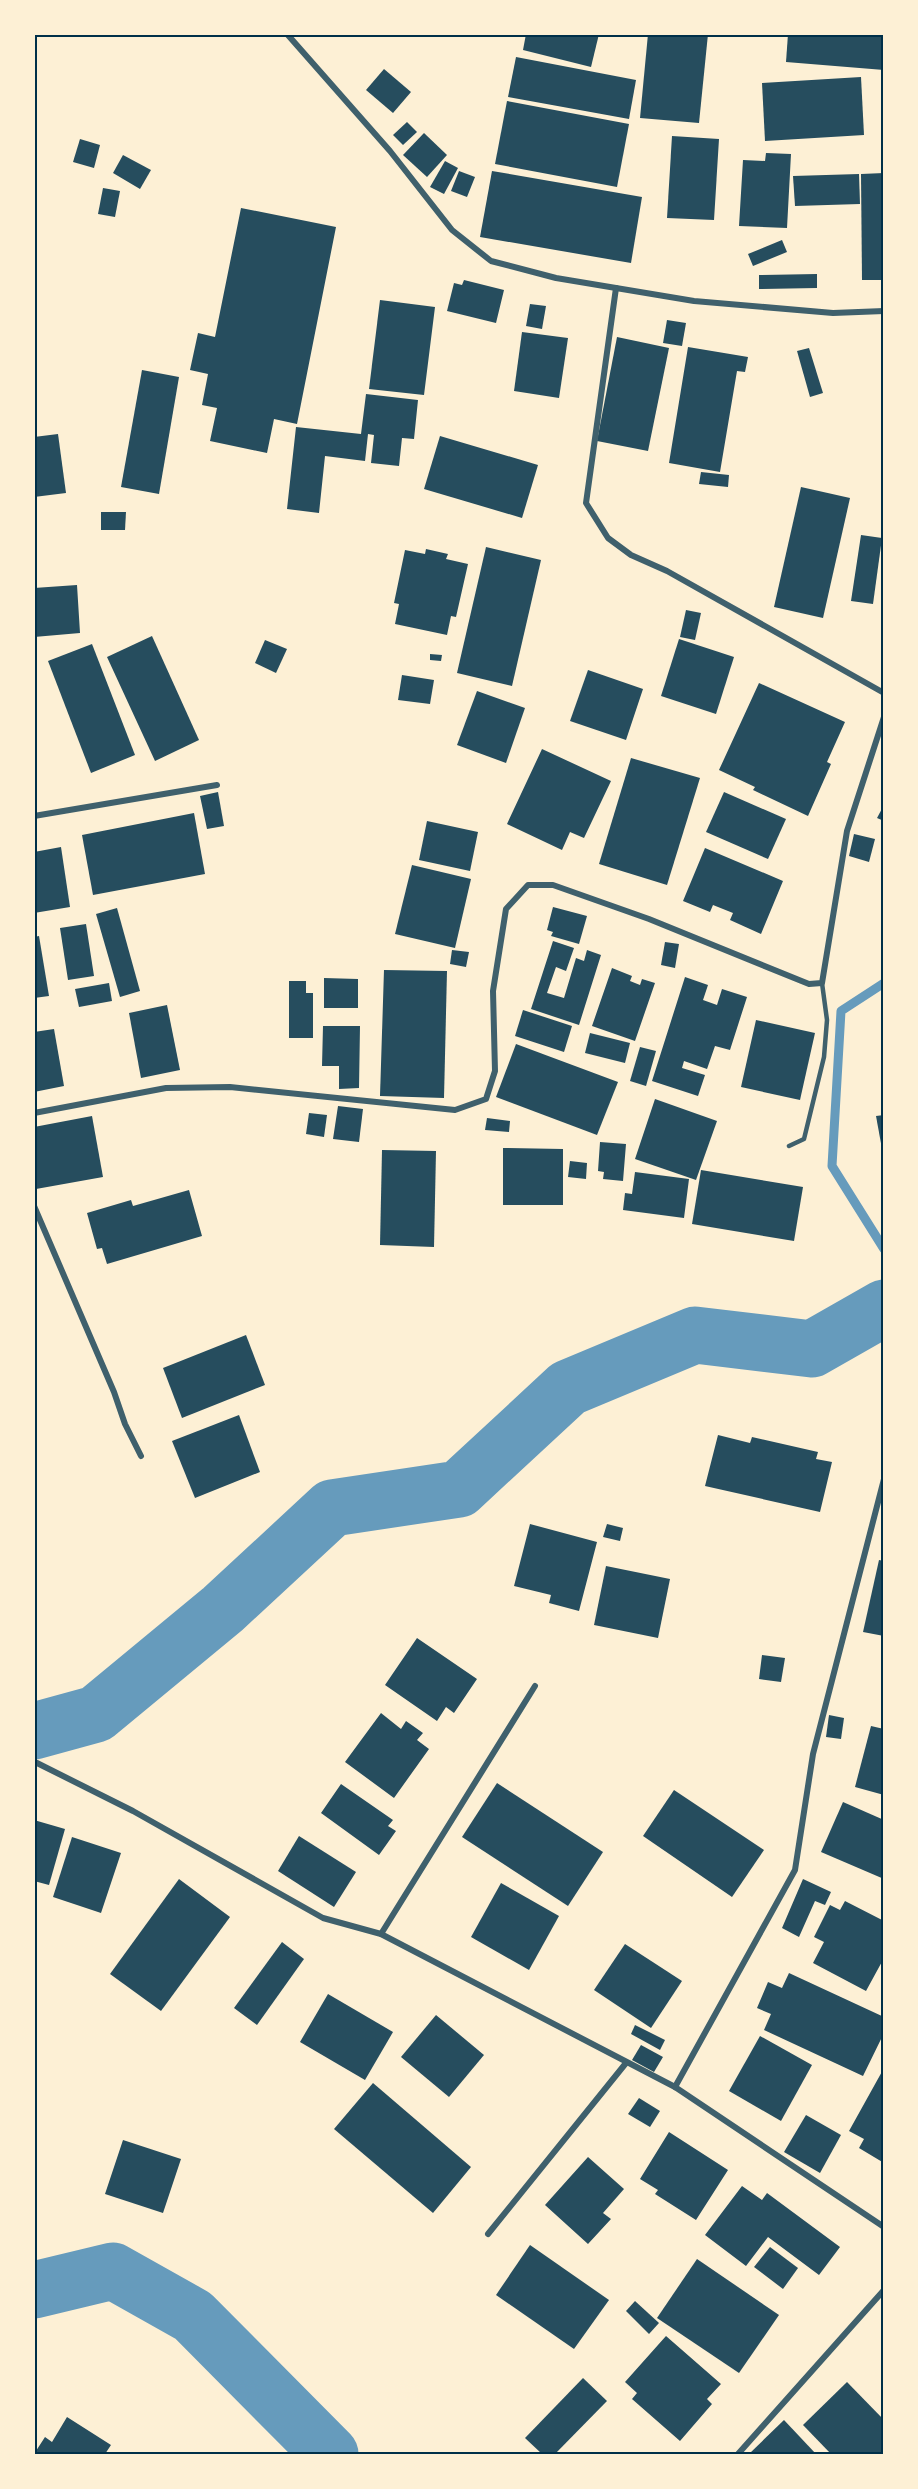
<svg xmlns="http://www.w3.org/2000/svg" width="918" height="2489" viewBox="0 0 918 2489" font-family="'Exo 2',sans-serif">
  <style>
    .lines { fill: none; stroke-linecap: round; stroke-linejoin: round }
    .stream { stroke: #669bbc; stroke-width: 9 }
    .river { stroke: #669bbc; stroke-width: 57 }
    .building { fill: #264d5e }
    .service { stroke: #3f606c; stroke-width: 4.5 }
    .minor { stroke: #3f606c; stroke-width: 6 }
    .neatline { fill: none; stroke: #003049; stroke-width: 2 }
  </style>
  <rect width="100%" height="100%" fill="#fdf0d5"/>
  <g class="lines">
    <polyline class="stream" points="884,983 841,1011 832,1166 884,1249"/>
    <g class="river">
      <polyline points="34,1731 96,1714 223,1609 332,1508 459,1489 568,1388 695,1335 812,1349 884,1308"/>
      <polyline points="34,2290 113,2271 193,2316 330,2454"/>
    </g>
  </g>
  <g class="building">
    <polygon points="526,34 599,34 591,67 523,50"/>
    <polygon points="648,34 708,34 699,123 640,118"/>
    <polygon points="788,34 884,34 884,70 786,62"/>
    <polygon points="516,57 636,80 629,119 508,97"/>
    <polygon points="384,69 411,92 393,113 366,90"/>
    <polygon points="861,77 864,135 765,141 762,83"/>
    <polygon points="507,101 629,124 617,187 495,164"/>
    <polygon points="407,122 417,132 403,145 393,135"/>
    <polygon points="424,133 447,155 427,177 403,155"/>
    <polygon points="672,136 719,139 714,220 667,218"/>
    <polygon points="80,139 100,145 94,168 73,162"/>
    <polygon points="766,153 791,154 787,228 739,226 743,160 765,161"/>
    <polygon points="123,155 151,170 140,189 113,173"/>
    <polygon points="445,161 458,168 444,194 430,187"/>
    <polygon points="459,171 475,177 467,197 451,191"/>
    <polygon points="492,171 642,197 631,263 480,237"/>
    <polygon points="884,173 884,280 862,280 861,174"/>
    <polygon points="859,174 860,204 795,206 793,176"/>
    <polygon points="103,188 120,191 115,217 98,214"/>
    <polygon points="241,208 336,227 297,424 274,419 267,453 210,441 217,408 202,405 208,374 190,370 198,333 215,337"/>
    <polygon points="782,240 787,252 753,266 748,254"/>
    <polygon points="817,274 817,288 759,289 759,275"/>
    <polygon points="464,280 504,290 496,323 447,311 454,283 462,285"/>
    <polygon points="380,300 435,307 424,395 369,389"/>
    <polygon points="530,304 546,306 542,329 526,326"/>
    <polygon points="667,320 686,323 682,346 663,343"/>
    <polygon points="522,332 568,338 559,398 514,391"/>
    <polygon points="617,337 669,348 648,451 597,441"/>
    <polygon points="688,347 748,357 745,372 737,371 720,472 669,463"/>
    <polygon points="809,348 823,393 810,397 797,351"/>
    <polygon points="142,370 179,377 159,494 121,487"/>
    <polygon points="366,394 418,400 414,439 402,438 399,466 371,463 374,435 368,434 365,461 325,456 319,513 287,509 296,427 361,434"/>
    <polygon points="58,434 66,493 34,497 34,437"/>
    <polygon points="440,436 538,465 522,518 424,489"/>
    <polygon points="701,472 729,475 728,487 699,484"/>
    <polygon points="801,487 850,498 823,618 774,607"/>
    <polygon points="101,512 126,512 125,530 101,530"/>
    <polygon points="861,535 882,538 873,604 851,601"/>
    <polygon points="486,547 541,560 512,686 457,673"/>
    <polygon points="426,549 448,554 446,559 468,564 456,617 451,616 447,635 395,624 399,604 394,603 405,550 425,554"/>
    <polygon points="77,585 80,633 34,637 34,588"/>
    <polygon points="686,610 701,613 695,640 680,637"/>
    <polygon points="152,636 199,740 155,761 107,657"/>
    <polygon points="679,639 734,657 716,714 661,696"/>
    <polygon points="265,640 287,649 276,673 255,663"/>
    <polygon points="92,644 135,755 91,773 48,661"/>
    <polygon points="430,654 442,655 441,661 430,660"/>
    <polygon points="588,670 643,689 626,740 570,721"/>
    <polygon points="402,675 434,680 430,704 398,700"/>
    <polygon points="759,683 845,722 827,762 831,764 808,816 753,790 755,787 719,770"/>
    <polygon points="477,691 525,708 506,763 457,745"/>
    <polygon points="542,749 611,781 584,838 570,832 562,850 507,824"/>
    <polygon points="631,758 700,778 667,885 599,864"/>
    <polygon points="218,792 224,826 207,829 200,796"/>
    <polygon points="724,792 786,819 768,859 706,832"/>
    <polygon points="884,805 884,821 877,818"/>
    <polygon points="194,813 205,874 93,895 82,835"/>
    <polygon points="427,821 478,832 470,871 419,860"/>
    <polygon points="854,834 875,839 869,862 849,856"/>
    <polygon points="61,847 70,907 34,913 34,852"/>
    <polygon points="705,848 783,881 761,934 730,920 733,913 713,905 710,912 683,901"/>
    <polygon points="412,865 471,879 455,948 395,934"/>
    <polygon points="553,907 587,916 579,944 551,936 553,932 547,930"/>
    <polygon points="117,908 140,991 120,997 96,914"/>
    <polygon points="86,924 94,976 68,980 60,928"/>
    <polygon points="39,936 49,996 34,998 34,937"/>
    <polygon points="553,941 574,948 566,971 556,967 547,993 564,998 576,958 584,961 587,950 601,955 579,1025 531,1009"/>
    <polygon points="665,942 679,944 675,968 661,965"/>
    <polygon points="452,950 469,952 466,967 450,964"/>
    <polygon points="612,968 632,976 630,981 640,985 642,979 655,983 635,1041 592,1026"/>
    <polygon points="384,970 447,971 444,1098 380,1096"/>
    <polygon points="685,977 708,985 703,1000 717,1005 722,989 747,997 730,1050 715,1046 707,1069 684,1061 682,1068 705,1075 698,1096 652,1081"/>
    <polygon points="324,978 358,979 358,1008 324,1008"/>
    <polygon points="289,981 306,981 306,993 313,993 313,1038 289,1038"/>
    <polygon points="109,983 112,1001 79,1007 75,989"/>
    <polygon points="167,1005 180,1070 141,1078 129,1013"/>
    <polygon points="523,1010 572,1026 564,1052 515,1036"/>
    <polygon points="756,1020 815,1033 800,1100 741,1087"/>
    <polygon points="323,1026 360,1026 359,1088 339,1089 339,1066 322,1066"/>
    <polygon points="54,1029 64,1086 34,1092 34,1032"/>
    <polygon points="590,1033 630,1043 625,1063 585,1053"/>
    <polygon points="516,1044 618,1082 597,1135 496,1097"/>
    <polygon points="640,1047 656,1051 646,1086 630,1081"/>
    <polygon points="655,1099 717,1121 696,1180 635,1159"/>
    <polygon points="338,1106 363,1109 359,1142 333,1139"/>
    <polygon points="309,1113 327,1115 324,1137 306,1134"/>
    <polygon points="884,1115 884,1149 882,1149 876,1116"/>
    <polygon points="92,1116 103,1177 36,1189 34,1127"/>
    <polygon points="487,1118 510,1121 509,1132 485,1130"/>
    <polygon points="600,1142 626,1144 623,1181 603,1179 604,1172 598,1171"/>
    <polygon points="503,1148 563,1149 563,1205 503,1205"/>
    <polygon points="382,1150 436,1151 434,1247 380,1245"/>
    <polygon points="570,1161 587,1163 586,1179 568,1177"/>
    <polygon points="701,1170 803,1187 794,1241 692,1224"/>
    <polygon points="635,1172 689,1179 684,1218 623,1210 625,1193 632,1194"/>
    <polygon points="189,1190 202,1236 107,1264 102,1248 97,1249 87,1213 131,1200 133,1206"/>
    <polygon points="246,1335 265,1385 182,1418 163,1368"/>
    <polygon points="239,1415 260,1472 195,1498 172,1441"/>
    <polygon points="718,1435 750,1443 752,1437 818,1452 816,1459 832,1462 820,1512 705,1486"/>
    <polygon points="530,1524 597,1542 579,1611 549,1603 551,1595 514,1586"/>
    <polygon points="607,1524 623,1528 620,1541 603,1537"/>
    <polygon points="879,1560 884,1561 884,1636 863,1632"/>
    <polygon points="606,1566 670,1579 658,1638 594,1625"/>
    <polygon points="417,1638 477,1679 454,1713 446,1707 437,1721 385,1685"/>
    <polygon points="762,1655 785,1658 781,1682 759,1679"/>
    <polygon points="381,1713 401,1729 406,1721 423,1733 417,1740 429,1749 394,1798 345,1762"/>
    <polygon points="829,1715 844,1718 841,1739 826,1737"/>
    <polygon points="871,1726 884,1729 884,1795 855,1787"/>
    <polygon points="497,1783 603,1852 568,1906 462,1837"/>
    <polygon points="341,1784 393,1820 388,1826 396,1831 379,1855 321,1813"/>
    <polygon points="674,1790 764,1850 732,1897 643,1836"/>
    <polygon points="843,1802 884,1820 884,1879 821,1852"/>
    <polygon points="34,1820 65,1829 49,1885 34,1881"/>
    <polygon points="299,1836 356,1872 334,1907 278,1871"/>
    <polygon points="72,1837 121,1853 101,1913 53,1897"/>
    <polygon points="179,1879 230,1917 161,2011 110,1974"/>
    <polygon points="803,1879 831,1892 825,1905 815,1901 799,1937 782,1928"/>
    <polygon points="501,1883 559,1916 529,1970 471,1937"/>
    <polygon points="845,1901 884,1921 884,1958 866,1991 813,1963 824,1942 814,1937 830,1905 840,1910"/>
    <polygon points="282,1942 304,1959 257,2025 234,2008"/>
    <polygon points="625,1944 682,1981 651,2028 594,1990"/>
    <polygon points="789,1973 884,2017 884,2033 863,2076 764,2030 771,2014 757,2008 768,1982 782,1988"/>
    <polygon points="328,1994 393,2032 365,2080 300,2042"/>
    <polygon points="436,2015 484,2055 449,2097 401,2057"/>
    <polygon points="635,2025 665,2040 660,2050 631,2034"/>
    <polygon points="760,2036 812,2065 781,2121 729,2091"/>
    <polygon points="641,2045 663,2057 654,2072 632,2060"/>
    <polygon points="884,2068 884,2163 859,2148 864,2139 849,2131"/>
    <polygon points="373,2083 471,2167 433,2213 334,2129"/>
    <polygon points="639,2098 660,2111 650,2127 628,2114"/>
    <polygon points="806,2115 841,2135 820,2173 784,2152"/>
    <polygon points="669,2132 728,2170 696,2220 655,2194 658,2190 640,2179"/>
    <polygon points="123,2140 181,2159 163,2213 105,2194"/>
    <polygon points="588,2157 624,2189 603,2213 611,2219 588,2244 545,2205"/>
    <polygon points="742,2186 762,2200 767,2193 840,2247 819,2275 768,2237 746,2266 705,2235"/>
    <polygon points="530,2245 609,2300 574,2349 496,2295"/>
    <polygon points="770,2247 798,2268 783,2289 754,2267"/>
    <polygon points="697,2259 779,2315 739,2373 657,2318"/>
    <polygon points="635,2301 659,2323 649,2334 626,2311"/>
    <polygon points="666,2336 721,2384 707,2399 712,2404 680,2441 632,2399 637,2393 625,2382"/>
    <polygon points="583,2378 607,2401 555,2454 542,2454 525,2438"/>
    <polygon points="847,2382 884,2420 884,2454 831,2454 803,2425"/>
    <polygon points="67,2417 111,2445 105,2454 34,2454 45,2437 52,2442"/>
    <polygon points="784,2420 816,2454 749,2454"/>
  </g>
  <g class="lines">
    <polyline class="service" points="789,1146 804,1139 824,1057 827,1020 822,983"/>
    <g class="minor">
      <polyline points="287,34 390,151 452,230 491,261 556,278 694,301 833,313 884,311"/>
      <polyline points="616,288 586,503 608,538 631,555 667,571 884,693"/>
      <polyline points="34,816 217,785"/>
      <polyline points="34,1113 166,1088 230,1087 455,1110 486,1099 495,1071 493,991 506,909 528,885 553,885 649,919 809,984 822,983 847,831 884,717"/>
      <polyline points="34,1206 114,1392 125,1424 141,1456"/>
      <polyline points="37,1763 133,1811 323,1918 381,1934 675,2087 884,2227"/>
      <polyline points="381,1934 535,1686"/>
      <polyline points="675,2087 795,1870 813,1754 884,1479"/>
      <polyline points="488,2234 626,2063"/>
      <polyline points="738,2454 884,2290"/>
    </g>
  </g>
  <rect width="918" height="2489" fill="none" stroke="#fdf0d5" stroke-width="72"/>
  <rect x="36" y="36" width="846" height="2417" class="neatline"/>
</svg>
